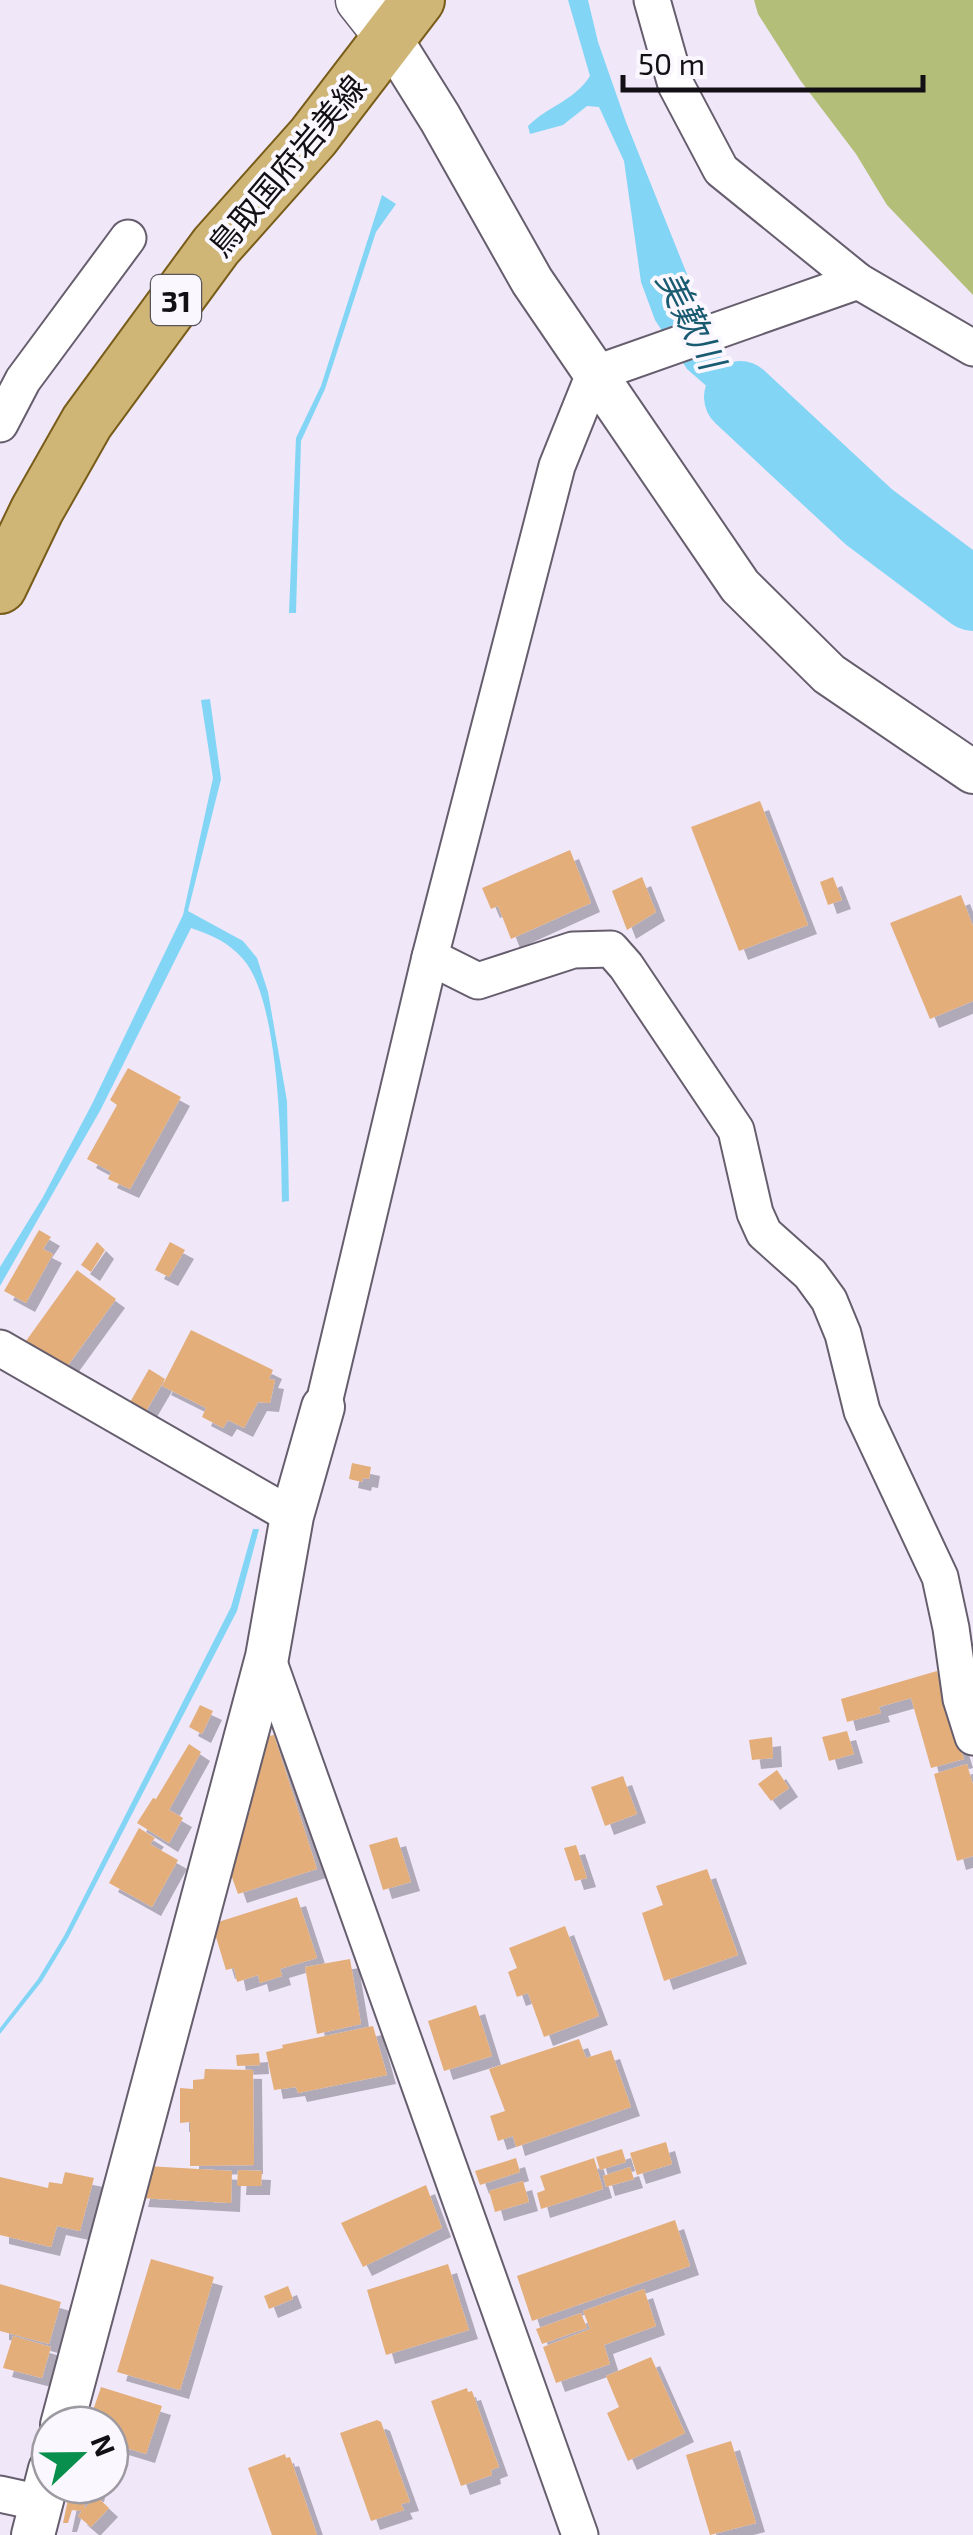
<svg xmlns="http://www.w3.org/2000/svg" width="973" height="2535" viewBox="0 0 973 2535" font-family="'Exo 2','Noto Sans JP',sans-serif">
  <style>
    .forest { fill: #b3be79 }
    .water { fill: #83d5f5 }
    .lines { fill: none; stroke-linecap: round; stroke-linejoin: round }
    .river { stroke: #83d5f5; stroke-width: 72 }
    .building { fill: #e3ae7a; filter: url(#shadow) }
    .minor-casing { stroke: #665e6d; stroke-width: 39 }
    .tertiary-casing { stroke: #665e6d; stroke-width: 46 }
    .secondary-casing { stroke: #665e6d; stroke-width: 51 }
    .primary-casing { stroke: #785c1a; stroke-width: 56 }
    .minor { stroke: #fff; stroke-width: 35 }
    .tertiary { stroke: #fff; stroke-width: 42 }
    .secondary { stroke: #fff; stroke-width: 48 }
    .primary { stroke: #cfb677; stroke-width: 52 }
    .labels { text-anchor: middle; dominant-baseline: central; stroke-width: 8; stroke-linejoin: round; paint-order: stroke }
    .shield { fill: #faf7fe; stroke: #58555b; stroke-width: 2.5 }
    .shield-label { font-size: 30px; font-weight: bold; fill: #120f15 }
    .street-label { font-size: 32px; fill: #120f15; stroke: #faf7fe }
    .water-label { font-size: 35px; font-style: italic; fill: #185a70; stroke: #faf7fe }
  </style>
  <defs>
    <filter id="shadow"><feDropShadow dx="9" dy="9" stdDeviation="0" flood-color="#0004"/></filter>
  </defs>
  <rect width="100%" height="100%" fill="#f0e7f9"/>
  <polygon class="forest" points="754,0 973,0 973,295 887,205 856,154 800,80 758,14"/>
  <g class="water">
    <path d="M568,0H588L598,42L626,122L719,354L738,380L821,455L807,474L687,369L655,320L641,282L624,161L599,107L587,106L563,125L530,134L528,126C548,106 574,101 590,76Z"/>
    <polygon points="382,195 396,204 376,232 325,389 301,441 296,613 289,613 296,438 321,386"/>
    <path d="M210,699L221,779L188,911L243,941L257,958L268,992L287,1101L289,1201L282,1202C281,1147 280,1001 243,959C228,942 212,935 191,928L101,1109L0,1286V1267L43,1197L92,1104L183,915L213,778L201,700Z"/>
    <polygon points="253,1529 259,1529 237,1611 68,1938 42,1981 0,2034 0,2028 38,1979 64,1936 231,1607"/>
  </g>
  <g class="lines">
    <polyline class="river" points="740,397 869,517 973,595"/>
  </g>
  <g class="building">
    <polygon points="760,801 808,925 739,951 691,827"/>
    <polygon points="570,850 591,903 511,939 498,906 491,909 482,888"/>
    <polygon points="642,877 656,912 627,930 612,891"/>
    <polygon points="833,877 842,900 828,905 820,882"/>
    <polygon points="961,895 973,926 973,1001 930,1019 890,923"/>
    <polygon points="128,1068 181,1097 130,1189 108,1179 111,1172 87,1159 117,1105 110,1100"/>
    <polygon points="39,1230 51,1237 43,1249 53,1254 26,1303 4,1291"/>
    <polygon points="97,1242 105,1250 91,1272 81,1265"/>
    <polygon points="170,1242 185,1250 169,1277 155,1270"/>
    <polygon points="77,1270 116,1299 66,1368 26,1341"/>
    <polygon points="191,1330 273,1370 269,1379 275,1380 270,1403 258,1402 244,1428 228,1420 223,1428 202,1417 206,1408 162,1386"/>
    <polygon points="149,1369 165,1379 145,1413 129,1404"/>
    <polygon points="352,1463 371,1467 369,1479 363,1478 362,1482 349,1479"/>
    <polygon points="937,1671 964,1759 931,1768 911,1698 879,1707 881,1713 847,1722 841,1699"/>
    <polygon points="200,1705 213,1711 202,1734 189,1727"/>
    <polygon points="847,1731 854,1754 829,1761 822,1737"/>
    <polygon points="274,1735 317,1869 238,1894 225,1858 235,1817 250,1812 243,1791 257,1738"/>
    <polygon points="772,1737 773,1758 752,1760 749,1740"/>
    <polygon points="189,1744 201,1752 169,1810 183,1818 169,1843 137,1823 153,1798 156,1799"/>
    <polygon points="967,1764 973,1785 973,1856 957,1861 934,1774"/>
    <polygon points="777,1770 789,1788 771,1801 758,1784"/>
    <polygon points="623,1776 637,1814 605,1826 591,1787"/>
    <polygon points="139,1828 155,1838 150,1844 178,1860 152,1907 109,1883"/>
    <polygon points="397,1837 411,1882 383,1890 369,1845"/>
    <polygon points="576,1845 587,1878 575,1881 564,1848"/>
    <polygon points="707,1869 738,1955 664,1981 642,1913 663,1905 656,1886"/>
    <polygon points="297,1897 317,1958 280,1969 282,1976 260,1983 258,1975 237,1982 234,1968 226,1970 212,1924"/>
    <polygon points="565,1926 599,2016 544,2037 528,1993 517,1997 508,1972 517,1968 509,1948"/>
    <polygon points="350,1959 361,2024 317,2034 305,1967"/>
    <polygon points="476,2005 492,2056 444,2071 428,2021"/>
    <polygon points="373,2026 387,2075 298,2093 296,2087 274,2090 266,2052 283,2048 282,2045"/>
    <polygon points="579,2039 586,2058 611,2050 631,2107 516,2147 513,2136 498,2141 490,2116 505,2111 489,2069"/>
    <polygon points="259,2053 260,2065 237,2066 236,2055"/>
    <polygon points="205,2069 253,2070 254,2165 190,2166 190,2122 180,2123 180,2088 193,2089 193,2080 204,2079"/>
    <polygon points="666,2142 672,2164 637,2175 630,2153"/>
    <polygon points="622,2149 626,2162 600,2170 596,2157"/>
    <polygon points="516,2158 520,2172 480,2185 475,2171"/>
    <polygon points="594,2158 603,2189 541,2209 537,2193 545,2190 540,2176"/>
    <polygon points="147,2166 232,2171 231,2203 139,2198"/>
    <polygon points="630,2167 634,2179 606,2187 603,2176"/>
    <polygon points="238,2170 262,2171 261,2186 237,2186"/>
    <polygon points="65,2172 94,2178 80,2231 57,2226 51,2247 0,2235 0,2177 48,2188 49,2182 62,2184"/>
    <polygon points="523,2181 529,2202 495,2212 489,2191"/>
    <polygon points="426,2185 442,2228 363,2267 341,2223"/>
    <polygon points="675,2220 690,2266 532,2321 517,2276"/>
    <polygon points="151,2259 214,2277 180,2390 117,2372"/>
    <polygon points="448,2264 469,2330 386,2355 367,2290"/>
    <polygon points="0,2284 61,2302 49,2344 0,2331"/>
    <polygon points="288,2286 293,2299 269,2309 264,2296"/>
    <polygon points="644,2289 656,2326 604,2345 610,2364 556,2383 543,2347 590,2329 583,2311"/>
    <polygon points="581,2313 587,2328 542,2344 536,2329"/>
    <polygon points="13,2336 51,2347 42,2378 3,2368"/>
    <polygon points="651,2357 685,2433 628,2461 607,2413 619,2407 606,2376"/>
    <polygon points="101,2387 162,2406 146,2454 110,2443 110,2425 88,2425"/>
    <polygon points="467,2388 468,2392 472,2391 499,2467 491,2470 492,2475 461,2486 431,2401"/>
    <polygon points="377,2420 381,2422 410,2502 401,2504 404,2510 371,2521 340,2433"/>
    <polygon points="731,2441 756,2523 710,2535 686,2455"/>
    <polygon points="285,2454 286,2458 290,2457 317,2535 272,2535 248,2468"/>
    <polygon points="71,2485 97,2485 95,2493 88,2492 84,2509 96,2496 109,2508 91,2527 78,2516 82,2511 72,2510 68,2523 63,2523"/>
  </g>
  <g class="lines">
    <defs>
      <g id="minor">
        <polyline points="652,0 676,85 721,170 858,281 973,348"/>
        <polyline points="0,424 23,380 128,238"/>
        <polyline points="430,957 478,981 573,950 611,949 626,966 736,1130 755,1213 764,1233 810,1274 829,1300 843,1334 862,1411 940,1577 951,1628 961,1699 973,1737"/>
        <polyline points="0,1348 292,1516"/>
        <polyline points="323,1407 430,957 557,466 594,374 858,281"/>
        <polyline points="267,1657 580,2535"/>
        <polyline points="0,2494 41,2503"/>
      </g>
      <g id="tertiary">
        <polyline points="390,38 440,118 532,281 740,586 829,674 973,772"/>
        <polyline points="62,2425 267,1657 292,1516 323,1407"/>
        <polyline points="33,2535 50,2469"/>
      </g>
      <polyline id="secondary" points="360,0 390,38"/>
      <polyline id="primary" points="0,587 37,510 87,422 216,246 313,137 418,0"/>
    </defs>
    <use href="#minor" class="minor-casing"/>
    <use href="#tertiary" class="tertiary-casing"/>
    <use href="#secondary" class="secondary-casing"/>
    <use href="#primary" class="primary-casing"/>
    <use href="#minor" class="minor"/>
    <use href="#tertiary" class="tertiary"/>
    <use href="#secondary" class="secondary"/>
    <use href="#primary" class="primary"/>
  </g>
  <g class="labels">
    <rect class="shield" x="151" y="275" width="50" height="50" rx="8"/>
    <g class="shield-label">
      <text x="176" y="300">31</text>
    </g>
    <g class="street-label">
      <text transform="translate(286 165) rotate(-50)">鳥取国府岩美線</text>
    </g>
    <g class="water-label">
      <text transform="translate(692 319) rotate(63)">美歎川</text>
    </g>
  </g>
  <g transform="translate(80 2455) rotate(68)"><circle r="48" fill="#faf7fe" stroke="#9d9aa1" stroke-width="2.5"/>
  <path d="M0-8L18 38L0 25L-18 38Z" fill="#098f4d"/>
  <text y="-15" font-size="28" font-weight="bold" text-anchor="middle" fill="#120f15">N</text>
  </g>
  <path d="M623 75v15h300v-15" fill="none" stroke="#120f15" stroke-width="5"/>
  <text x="638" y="75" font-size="30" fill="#120f15" stroke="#faf7fe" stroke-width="8" paint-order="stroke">50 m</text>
</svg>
